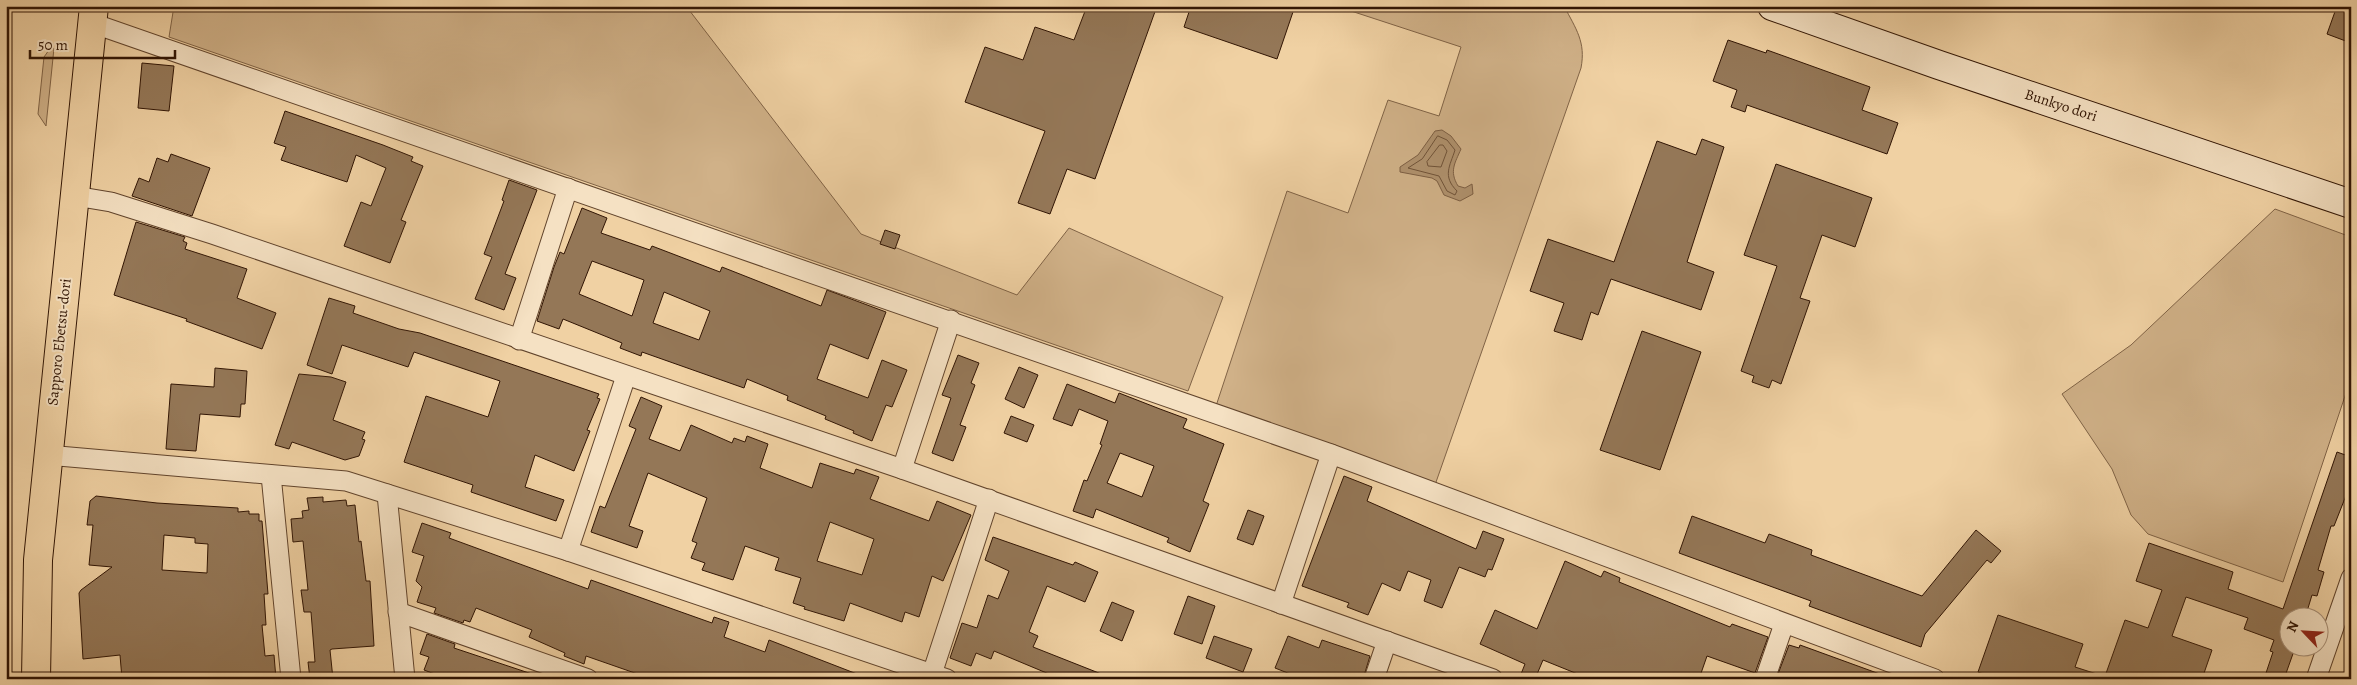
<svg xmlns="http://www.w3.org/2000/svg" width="2357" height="685" viewBox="0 0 2357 685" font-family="Alegreya,serif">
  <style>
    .green { fill: #d0b188; stroke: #806346 }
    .water { fill: #af916d; stroke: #7d5f43 }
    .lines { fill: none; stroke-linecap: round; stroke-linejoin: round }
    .shore { stroke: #705338; stroke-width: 1 }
    .building { fill: #947757; stroke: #311504; fill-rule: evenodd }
    .street-casing { stroke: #61442c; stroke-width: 21 }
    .secondary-casing { stroke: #311504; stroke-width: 30 }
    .highway-casing { stroke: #311504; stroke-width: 30 }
    .street { stroke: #f5e1c3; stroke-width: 19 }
    .secondary { stroke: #f5e1c3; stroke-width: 28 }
    .highway { stroke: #f0d1a3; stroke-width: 28 }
    .labels { text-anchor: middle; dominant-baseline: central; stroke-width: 4; stroke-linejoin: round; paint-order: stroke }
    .street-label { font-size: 15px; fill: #311504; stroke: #f5e1c3 }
  </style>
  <rect width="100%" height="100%" fill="#f0d1a3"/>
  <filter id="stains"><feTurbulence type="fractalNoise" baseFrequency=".004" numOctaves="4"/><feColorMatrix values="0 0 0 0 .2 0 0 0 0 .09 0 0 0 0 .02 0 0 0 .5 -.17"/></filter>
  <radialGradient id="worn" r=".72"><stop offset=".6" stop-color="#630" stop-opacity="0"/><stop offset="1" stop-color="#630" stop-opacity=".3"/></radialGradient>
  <g class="green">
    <polygon points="174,6 686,6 861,234 1017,295 1069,228 1223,297 1188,391 169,37"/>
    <path d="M1350,6H1564C1576,29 1586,42 1581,68L1435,485L1216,406L1287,191L1348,213L1388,100L1439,116L1461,47L1348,10Z"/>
    <polygon points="54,48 46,126 38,114 44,57 49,50"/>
    <polygon points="2275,209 2351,237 2351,378 2283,582 2148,534 2131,515 2112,469 2062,394 2131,345"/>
  </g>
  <path class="water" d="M1442,130L1451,136L1461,149C1455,163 1449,171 1458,186L1465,188L1472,184L1473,194L1460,201L1444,195L1437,181L1432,178L1400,172V167L1418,155L1435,131Z"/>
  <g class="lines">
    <g class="shore">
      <path d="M1438,136L1447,140L1455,150C1450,166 1442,176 1457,191L1455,195L1447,191L1439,176L1408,168L1422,159Z"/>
      <polygon points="1440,145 1443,145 1447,151 1441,167 1428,166 1427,162"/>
    </g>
  </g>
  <g class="building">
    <polygon points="1087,6 1157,6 1095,179 1067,169 1050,214 1018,203 1045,131 965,102 985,47 1023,60 1035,27 1074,40"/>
    <polygon points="1191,6 1295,6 1277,59 1184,27"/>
    <polygon points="2337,6 2351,6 2351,43 2327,34"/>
    <polygon points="1728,40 1766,53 1767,50 1870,87 1862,110 1898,123 1887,154 1747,105 1745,112 1731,107 1737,90 1713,81"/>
    <polygon points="142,63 174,66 169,111 138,108"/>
    <polygon points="285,111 383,145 413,157 411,161 423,166 401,220 406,222 390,263 344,246 361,202 371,206 386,168 356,155 347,182 281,160 286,147 274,143"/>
    <polygon points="1702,139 1724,147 1687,262 1714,272 1701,310 1611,279 1598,315 1591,312 1582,340 1554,331 1564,303 1530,291 1548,239 1614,262 1657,141 1696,155"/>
    <polygon points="171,154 210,168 192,216 132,196 139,178 149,182 157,158 168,162"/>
    <polygon points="1776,164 1872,198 1855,247 1822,235 1800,298 1810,301 1781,384 1772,380 1769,388 1752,382 1754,376 1741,371 1777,266 1744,255"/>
    <polygon points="509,180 537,190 505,274 516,278 504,310 475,299 492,257 484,254 504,201 502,200"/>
    <path d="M582,208L607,218L601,233L650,250L652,246L720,272L722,267L821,306L827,290L886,312L868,359L830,344L817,379L868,398L882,360L907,370L892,407L886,405L872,441L853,433L854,431L825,419L826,416L787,400L788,396L747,379L744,388L642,352L641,356L620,348L622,343L563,319L559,329L537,321L554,267L560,252L564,254ZM592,261L644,280L632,316L579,294ZM664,292L710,311L699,340L653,323Z"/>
    <polygon points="136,222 185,237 183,241 187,243 185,249 247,269 237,298 276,313 262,349 186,321 187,319 114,295"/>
    <polygon points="885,230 900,235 895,249 880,244"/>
    <polygon points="329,298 355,306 353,313 399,329 420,333 599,394 597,398 600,399 587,430 590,431 574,471 535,455 525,487 564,500 556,521 471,492 473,485 404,462 426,396 488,417 500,381 414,352 408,367 342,345 332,374 307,365"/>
    <polygon points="1642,331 1701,352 1660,470 1600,450"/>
    <polygon points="958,355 979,363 971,383 975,385 960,425 966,427 953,461 932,453 951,398 942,395"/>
    <polygon points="1019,367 1038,375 1024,408 1005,399"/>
    <polygon points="215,368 247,371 245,404 241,404 240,417 200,414 196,451 166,449 171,384 214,387"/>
    <polygon points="299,374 331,377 346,382 333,420 365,432 362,439 365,440 359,456 345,460 292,442 289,449 275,445"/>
    <path d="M1067,384L1115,403L1119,393L1160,409L1187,419L1183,428L1224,444L1203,501L1209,504L1190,552L1167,542L1169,538L1096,509L1093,518L1073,511L1084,480L1087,481L1102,445L1100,444L1108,421L1079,409L1072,426L1053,419ZM1120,453L1154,466L1142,497L1107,483Z"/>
    <path d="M641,397L662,406L649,439L680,451L691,425L732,443L734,438L745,442L747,436L768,444L760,468L812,488L820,463L854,474L856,469L879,477L870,499L929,521L937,501L971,515L943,581L932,576L919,617L905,612L902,622L850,603L844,621L804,609L805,607L793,603L801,578L775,570L779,558L745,546L733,580L702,570L705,563L691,558L697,543L692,541L707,498L648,473L629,526L643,531L637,548L591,532L600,506L605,508L636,429L629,426ZM830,522L874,539L862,575L817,561Z"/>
    <polygon points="1011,416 1034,425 1027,442 1004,433"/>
    <polygon points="2337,452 2351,457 2351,483 2334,526 2331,526 2318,570 2324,572 2317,596 2312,595 2305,618 2290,618 2290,648 2295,648 2284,679 2264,679 2273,652 2270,651 2274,640 2244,629 2248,618 2186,597 2172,636 2212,650 2202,679 2104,679 2125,620 2148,628 2162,590 2136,581 2149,543 2233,572 2228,589 2283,609"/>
    <polygon points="1344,476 1372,487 1367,501 1476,549 1483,531 1504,539 1492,570 1488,569 1485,577 1459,567 1442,608 1424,601 1431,580 1408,571 1400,591 1382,583 1368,615 1347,607 1349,603 1302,586"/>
    <path d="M96,496L157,503L238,508V512L249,511V514H259V521H262L268,594H264L266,625H262L265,656L274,655L276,679H122L120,655L83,659L79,593L81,590L112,567L89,565L93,525H87L90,501ZM164,535L195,538V543L208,544L207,573L162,570Z"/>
    <polygon points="323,497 323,502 346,500 347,506 355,505 359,542 361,541 366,581 370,581 374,646 332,649 330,650 333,679 310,679 308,662 315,662 311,612 304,612 301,590 308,590 303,541 293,542 291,519 303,518 302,511 309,510 307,498"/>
    <polygon points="1248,510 1264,516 1253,545 1237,539"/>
    <polygon points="1692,516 1765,543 1769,534 1812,550 1811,555 1922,596 1976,530 2001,551 1991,563 1987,560 1925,634 1921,647 1809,606 1811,601 1679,553"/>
    <polygon points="422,523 451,533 449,538 588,589 591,580 712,623 714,617 729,622 724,637 765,652 769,640 870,679 652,679 586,656 584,664 564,656 565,653 529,637 532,630 476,608 470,622 464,620 463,623 434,613 436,608 417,602 422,587 416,581 424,556 412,552"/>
    <polygon points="993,537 1073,565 1075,562 1098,572 1085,602 1047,586 1029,632 1038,636 1033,647 1114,679 1047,679 1049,674 994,651 991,659 976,653 971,666 950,658 962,623 977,628 988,595 998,599 1009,571 985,560"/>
    <polygon points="1565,561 1601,577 1604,571 1620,578 1619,582 1730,627 1732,624 1768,637 1755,673 1707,656 1699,679 1590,679 1543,660 1535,679 1519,679 1525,664 1480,644 1495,610 1537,629"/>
    <polygon points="1188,596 1215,606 1202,644 1174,634"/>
    <polygon points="1112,602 1134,611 1122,641 1100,631"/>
    <polygon points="1998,615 2083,644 2075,667 2103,676 2102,679 1997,679 1978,672"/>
    <polygon points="427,634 455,644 454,648 538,676 537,679 448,679 424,670 429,657 420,654"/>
    <polygon points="1214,636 1252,649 1243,672 1206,658"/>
    <polygon points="1288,636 1319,648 1322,640 1370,656 1363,679 1303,679 1275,668"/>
    <polygon points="1789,645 1799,648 1800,645 1888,677 1887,679 1790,679 1778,674"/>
  </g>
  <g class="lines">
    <defs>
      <g id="street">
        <polyline points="92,23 1331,454 1935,679"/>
        <polyline points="75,196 111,202 212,234 902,469 1493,679"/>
        <polyline points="519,340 568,188"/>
        <polyline points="47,455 346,481 568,551 947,679"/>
        <polyline points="902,469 951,320"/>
        <polyline points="271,475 291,679"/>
        <polyline points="387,494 405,679"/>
        <polyline points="568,551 626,376"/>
        <polyline points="1281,604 1331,454"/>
        <polyline points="398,612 588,679"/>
        <polyline points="932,674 989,499"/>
        <polyline points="1374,679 1387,641"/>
        <polyline points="1765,679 1784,624"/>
        <polyline points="2316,679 2351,578"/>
      </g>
      <polyline id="secondary" points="1772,6 1939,65 2351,204"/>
      <polyline id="highway" points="36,679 38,560 94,6"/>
    </defs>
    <use href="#street" class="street-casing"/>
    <use href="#secondary" class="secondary-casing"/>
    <use href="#highway" class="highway-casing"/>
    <use href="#street" class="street"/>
    <use href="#secondary" class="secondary"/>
    <use href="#highway" class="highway"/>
  </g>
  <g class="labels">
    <g class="street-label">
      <text transform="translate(2061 105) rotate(18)">Bunkyo dori</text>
      <text transform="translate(59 342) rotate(-84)">Sapporo Ebetsu-dori</text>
    </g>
  </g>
  <rect width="2357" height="685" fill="none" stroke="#f0d1a3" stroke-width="25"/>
  <rect x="8" y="8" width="2342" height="670" fill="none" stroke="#311504" stroke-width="2.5"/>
  <rect x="12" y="12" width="2332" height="660" fill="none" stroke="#311504"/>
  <g transform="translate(2304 632) rotate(295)"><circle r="24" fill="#f5e1c3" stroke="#a78f77"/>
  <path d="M0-4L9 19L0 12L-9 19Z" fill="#8f2418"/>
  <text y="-8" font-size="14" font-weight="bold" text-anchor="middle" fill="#311504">N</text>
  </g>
  <path d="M30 50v8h145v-8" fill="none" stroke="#311504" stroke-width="2.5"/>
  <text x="38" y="50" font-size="15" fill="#311504" stroke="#f5e1c3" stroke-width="4" paint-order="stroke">50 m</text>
  <rect width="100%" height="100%" filter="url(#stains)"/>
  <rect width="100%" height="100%" fill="url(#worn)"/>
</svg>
